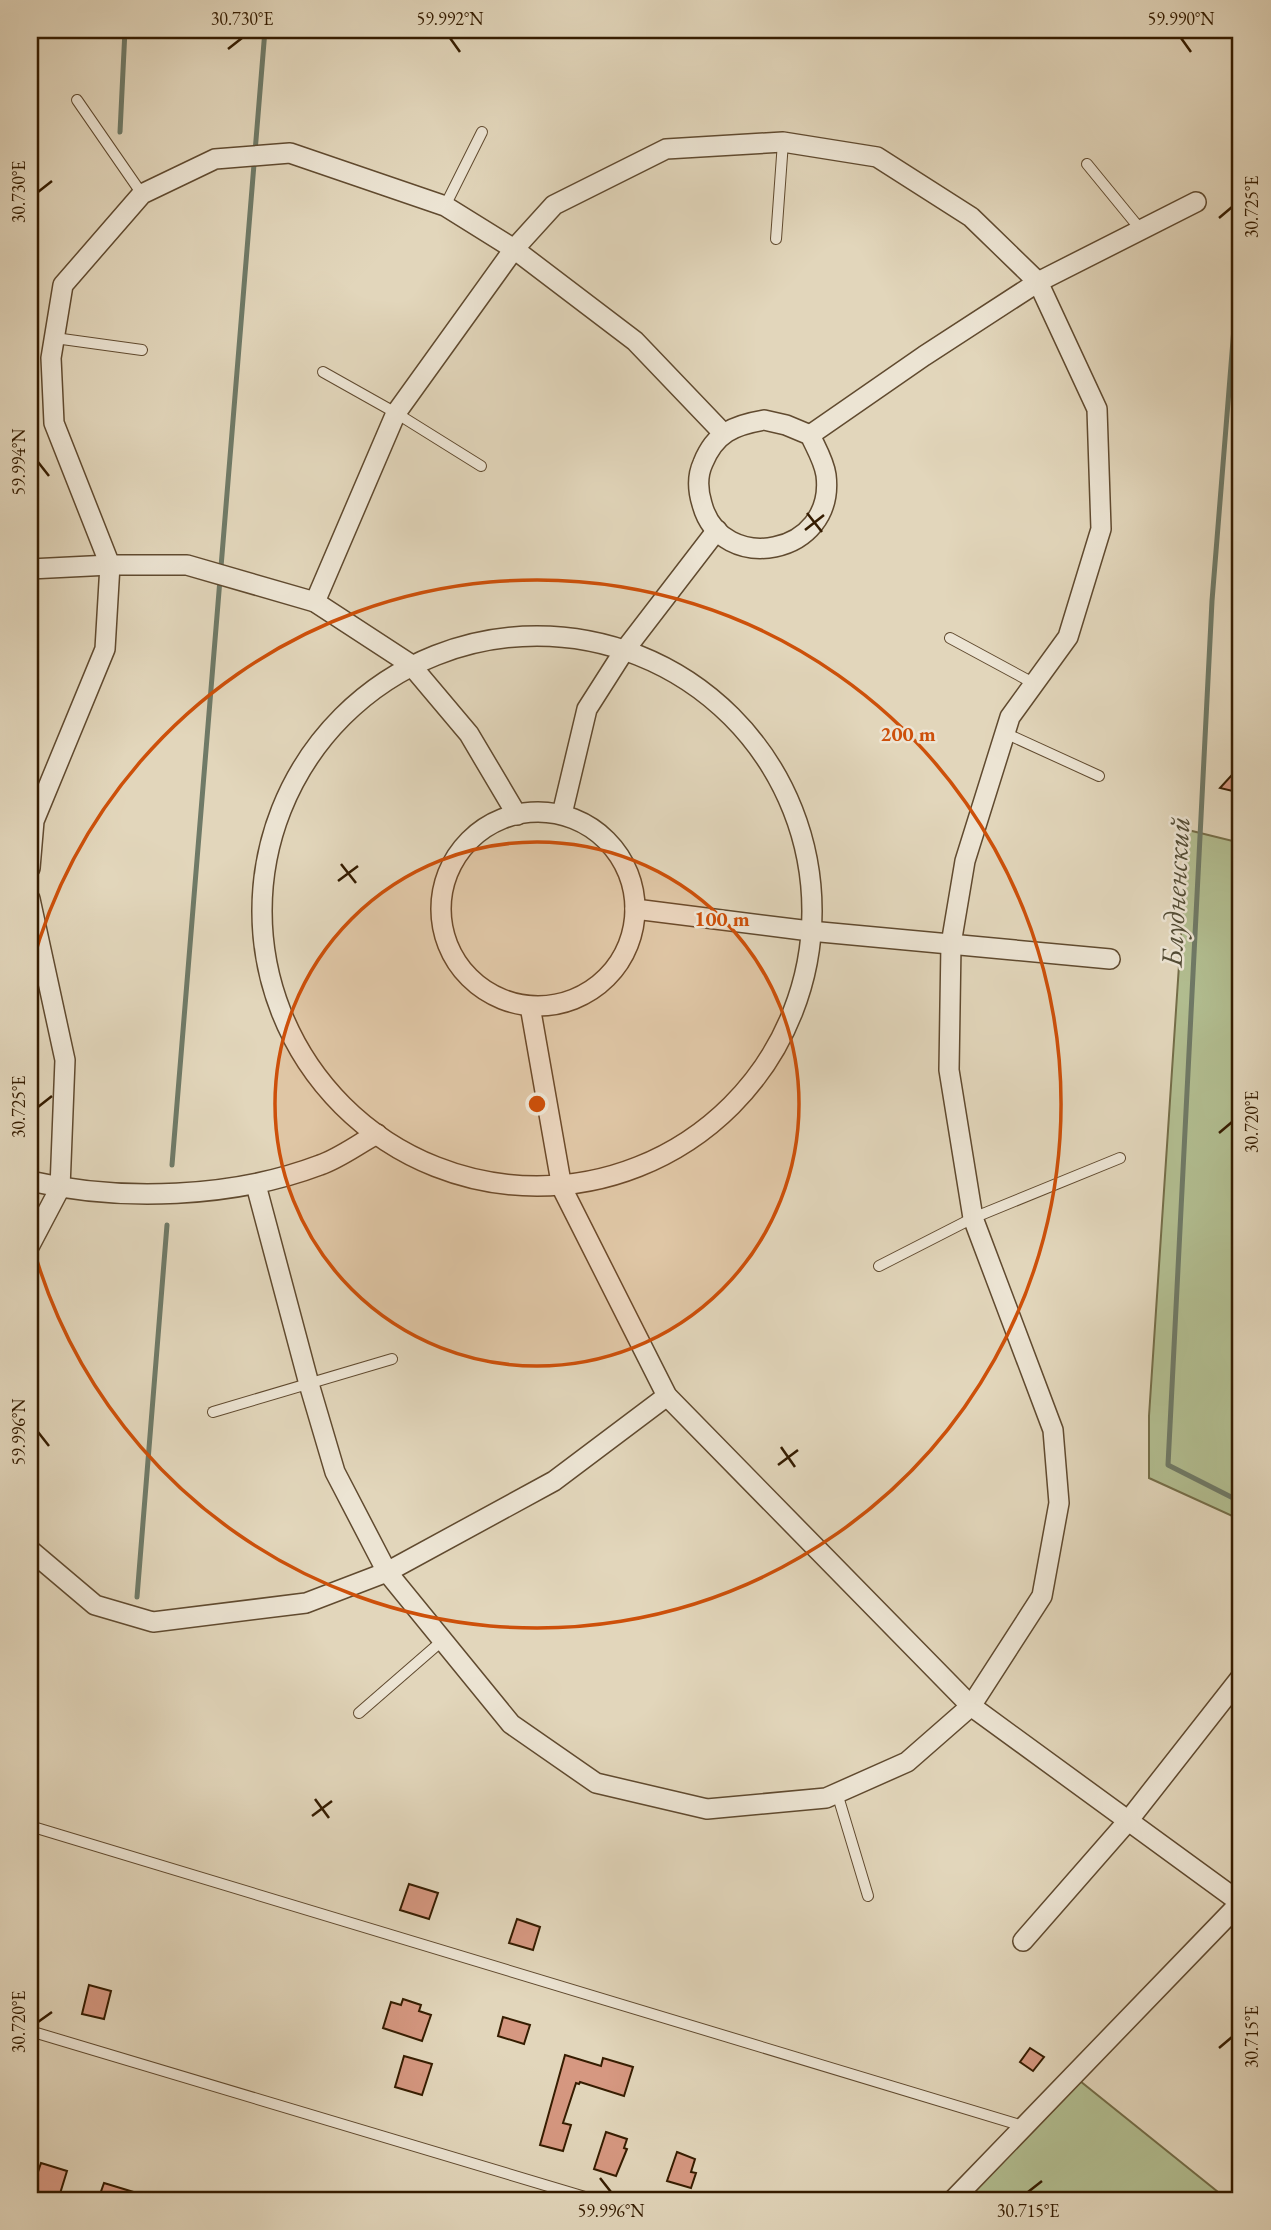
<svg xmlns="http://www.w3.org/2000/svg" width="1271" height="2230" viewBox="0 0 1271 2230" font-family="'EB Garamond',serif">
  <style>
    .green { fill: #b2be91; stroke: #746d48; stroke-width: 2 }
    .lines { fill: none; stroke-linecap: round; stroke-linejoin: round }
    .stream { stroke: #6f7a67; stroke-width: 5 }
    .building { fill: #d69881; stroke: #351c00; stroke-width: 2 }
    .service-casing { stroke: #604a2f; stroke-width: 12 }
    .minor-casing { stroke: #604a2f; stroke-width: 22 }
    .service { stroke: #ece4d3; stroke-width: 10 }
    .minor { stroke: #ece4d3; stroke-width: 19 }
    .ticks { fill: none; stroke: #351c00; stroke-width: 2.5 }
    .ring { fill: none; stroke: #cd500a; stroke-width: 3.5 }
    .labels { text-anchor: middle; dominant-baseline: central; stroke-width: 5; stroke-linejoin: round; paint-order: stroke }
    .water-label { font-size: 30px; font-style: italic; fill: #524b34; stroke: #ece4d3 }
    .centre { fill: #cd500a; stroke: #ece4d3; stroke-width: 3.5 }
    .ring-label { font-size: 21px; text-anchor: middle; font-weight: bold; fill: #cd500a; stroke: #ece4d3; stroke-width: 5; stroke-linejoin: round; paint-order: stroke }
    .neatline { fill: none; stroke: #351c00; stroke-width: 2.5 }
    .ticks-label { font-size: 18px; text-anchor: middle; fill: #351c00 }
  </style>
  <rect width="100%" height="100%" fill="#e2d6bb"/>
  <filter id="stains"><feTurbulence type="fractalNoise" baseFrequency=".00286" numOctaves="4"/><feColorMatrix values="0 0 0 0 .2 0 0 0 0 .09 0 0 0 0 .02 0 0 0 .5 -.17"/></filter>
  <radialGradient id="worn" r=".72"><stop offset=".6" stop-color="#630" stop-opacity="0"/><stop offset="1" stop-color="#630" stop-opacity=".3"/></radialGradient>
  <g class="green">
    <polygon points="1188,830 1241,843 1241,1520 1149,1478 1149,1416"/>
    <polygon points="1080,2081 1228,2200 966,2200"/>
  </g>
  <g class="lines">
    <g class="stream">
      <polyline points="120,132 125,30"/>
      <polyline points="1241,241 1212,601 1168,1465 1241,1502"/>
      <polyline points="172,1165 265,30"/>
      <polyline points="137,1597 167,1225"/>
    </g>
  </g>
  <g class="building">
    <polygon points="1241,765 1241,793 1220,788"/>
    <polygon points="409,1884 438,1893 429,1919 400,1910"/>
    <polygon points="517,1919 540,1927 533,1950 509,1943"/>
    <polygon points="89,1985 111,1991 104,2019 82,2014"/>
    <polygon points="403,1999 421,2005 419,2011 431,2015 422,2041 383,2028 391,2002 401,2005"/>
    <polygon points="503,2017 530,2025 524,2044 498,2036"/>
    <polygon points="1030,2048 1044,2057 1033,2071 1020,2062"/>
    <polygon points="565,2055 601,2066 603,2058 633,2067 624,2096 580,2082 579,2084 576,2083 563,2123 571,2125 563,2151 540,2145"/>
    <polygon points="404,2056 432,2064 422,2095 395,2087"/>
    <polygon points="606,2132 627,2139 624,2148 627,2149 616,2176 594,2169"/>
    <polygon points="677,2152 695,2159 691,2172 696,2173 691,2188 667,2181"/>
    <polygon points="41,2163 67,2171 58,2200 31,2193"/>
    <polygon points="104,2183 150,2197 149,2200 98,2200"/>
  </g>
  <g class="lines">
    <defs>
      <g id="service">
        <polyline points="77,100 142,194"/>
        <polyline points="1087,164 1141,230"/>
        <polyline points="445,206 482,132"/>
        <polyline points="776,239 783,142"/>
        <polyline points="55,338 142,350"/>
        <polyline points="323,372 396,413 481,466"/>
        <polyline points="950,638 1035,684"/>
        <polyline points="1005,733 1099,776"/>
        <polyline points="879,1266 973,1218 1120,1158"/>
        <polyline points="213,1412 392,1359"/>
        <polyline points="359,1713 443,1640"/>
        <polyline points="837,1793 868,1896"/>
        <polyline points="30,1826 1023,2126"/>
        <polyline points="30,2031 595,2200"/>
      </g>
      <g id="minor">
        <path d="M764,420L786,425L810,435C816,448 824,461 826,475C836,556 721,576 702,504C698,491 697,476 703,463C715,433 734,425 764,420Z"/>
        <polyline points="810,435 924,356 1038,282 1196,202"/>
        <polyline points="30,569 110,565 187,565 315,602 410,664 469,734 517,815"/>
        <circle cx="537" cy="911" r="275"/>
        <circle cx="538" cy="909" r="97"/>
        <polyline points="562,814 587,709 624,651 717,530"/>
        <polyline points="30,868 34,821 105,649 110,565 54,423 51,358 63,285 142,194 215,159 290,153 445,206 514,249 635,341 723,433"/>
        <polyline points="30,899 65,1060 60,1188 30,1245"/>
        <polyline points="635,909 810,931 1110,959"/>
        <polyline points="530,1006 562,1188 667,1396 971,1706 1241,1903"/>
        <path d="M30,1181C121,1202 233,1198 320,1165C340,1158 358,1144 377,1134"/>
        <polyline points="256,1185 309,1384 335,1472 387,1572 511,1724 596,1783 707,1809 826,1798 907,1762 971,1706 1042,1596 1059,1503 1053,1430 973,1218 949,1070 951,944 965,861 1010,717 1068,637 1101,529 1097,409 1038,282 971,217 877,157 783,142 666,149 554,205 514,249 396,413 315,602"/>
        <polyline points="30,1550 95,1605 153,1622 306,1603 387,1572 554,1481 667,1396"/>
        <polyline points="1023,1941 1128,1821 1241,1677"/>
        <polyline points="953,2200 1241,1902"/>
      </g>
    </defs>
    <use href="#service" class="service-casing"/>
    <use href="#minor" class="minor-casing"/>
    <use href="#service" class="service"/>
    <use href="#minor" class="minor"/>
  </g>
  <path class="ticks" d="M450,38L460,52M1181,38L1191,52M228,49L242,38M38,192L52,181M1219,218L1232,207M38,462L49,476M807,513L822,532M805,530L824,515M341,864L356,883M338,881L358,866M38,1107L52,1096M1219,1133L1232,1122M38,1432L49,1446M781,1447L795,1467M778,1465L798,1450M315,1799L329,1818M312,1816L332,1801M38,2022L52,2012M1219,2048L1232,2037M600,2178L611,2192M1028,2192L1042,2181"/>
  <circle cx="537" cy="1104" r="262" fill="#cd500a" fill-opacity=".12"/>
  <g class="ring">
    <circle cx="537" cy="1104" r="262"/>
    <path d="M31 968A524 524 0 1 1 31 1240"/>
  </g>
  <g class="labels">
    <g class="water-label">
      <text transform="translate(1175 892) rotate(-87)">Блудненский</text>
    </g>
  </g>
  <circle cx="537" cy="1104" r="10" class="centre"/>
  <g class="ring-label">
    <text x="908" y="741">200 m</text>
    <text x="722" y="926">100 m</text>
  </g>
  <rect width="1271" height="2230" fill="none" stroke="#e2d6bb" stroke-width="77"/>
  <rect x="38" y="38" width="1194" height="2154" class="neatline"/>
  <g class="ticks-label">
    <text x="242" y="25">30.730°E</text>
    <text x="450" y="25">59.992°N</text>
    <text x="1181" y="25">59.990°N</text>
    <text transform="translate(19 192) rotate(-90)" y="6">30.730°E</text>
    <text transform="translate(1252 207) rotate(-90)" y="6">30.725°E</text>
    <text transform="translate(19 462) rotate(-90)" y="6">59.994°N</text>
    <text transform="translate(19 1107) rotate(-90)" y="6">30.725°E</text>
    <text transform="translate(1252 1122) rotate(-90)" y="6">30.720°E</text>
    <text transform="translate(19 1432) rotate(-90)" y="6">59.996°N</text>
    <text transform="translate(19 2022) rotate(-90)" y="6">30.720°E</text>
    <text transform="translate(1252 2037) rotate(-90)" y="6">30.715°E</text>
    <text x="611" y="2217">59.996°N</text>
    <text x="1028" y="2217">30.715°E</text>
  </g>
  <rect width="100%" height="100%" filter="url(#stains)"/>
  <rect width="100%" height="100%" fill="url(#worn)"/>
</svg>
